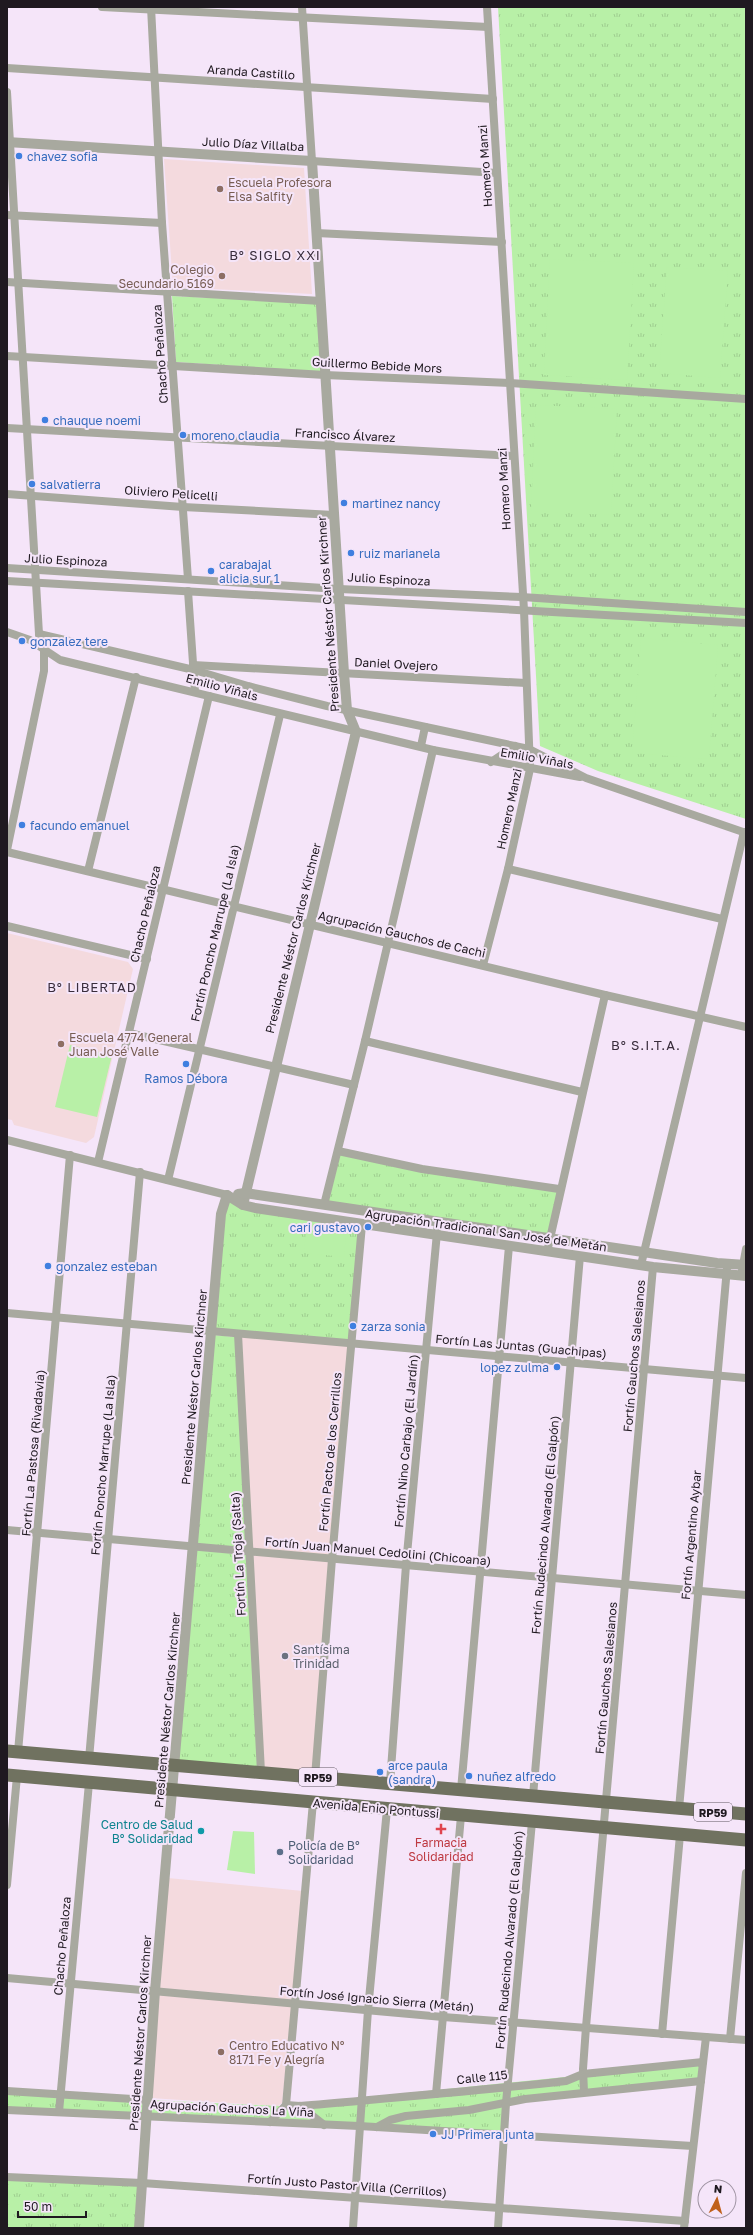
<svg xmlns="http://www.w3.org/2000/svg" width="753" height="2235" viewBox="0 0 753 2235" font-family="'Golos Text',sans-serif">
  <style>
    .education { fill: #f4dade }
    .grass { fill: url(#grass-tufts) }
    .pitch { fill: #b8f0a7 }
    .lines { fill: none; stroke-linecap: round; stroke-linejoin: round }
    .minor { stroke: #a8a99f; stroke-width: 8 }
    .tertiary { stroke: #a8a99f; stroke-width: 10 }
    .primary { stroke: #707260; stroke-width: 13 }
    .shop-dot { fill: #3f7fe0; stroke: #f5e5f9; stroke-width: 1.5 }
    .education-dot { fill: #8d6e63; stroke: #f5e5f9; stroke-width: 1.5 }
    .worship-dot { fill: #6b7280; stroke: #f5e5f9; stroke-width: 1.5 }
    .health-dot { fill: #e0444e; stroke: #f5e5f9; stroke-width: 1.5 }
    .culture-dot { fill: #0f9aa8; stroke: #f5e5f9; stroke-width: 1.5 }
    .service-dot { fill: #5c6f8a; stroke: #f5e5f9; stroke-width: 1.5 }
    .labels { text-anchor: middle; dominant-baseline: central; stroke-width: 4; stroke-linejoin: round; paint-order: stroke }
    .shield { fill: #f5e5f9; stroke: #5f5661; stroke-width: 1 }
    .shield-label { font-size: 11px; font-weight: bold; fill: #1f1920 }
    .street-label { font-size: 12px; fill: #1f1920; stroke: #f5e5f9 }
    .shop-label { font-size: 12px; fill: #366cbe; stroke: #f5e5f9; text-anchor: start }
    .education-label { font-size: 12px; fill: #785e54; stroke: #f5e5f9; text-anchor: start }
    .worship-label { font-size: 12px; fill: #5b616d; stroke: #f5e5f9; text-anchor: start }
    .culture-label { font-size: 12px; fill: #0d838f; stroke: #f5e5f9; text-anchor: end }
    .health-label { font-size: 12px; fill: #be3a42; stroke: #f5e5f9 }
    .service-label { font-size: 12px; fill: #4e5e75; stroke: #f5e5f9; text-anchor: start }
    .neighbourhood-label { font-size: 13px; letter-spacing: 1px; fill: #392d3c; stroke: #f5e5f9 }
  </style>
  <defs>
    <pattern id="grass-tufts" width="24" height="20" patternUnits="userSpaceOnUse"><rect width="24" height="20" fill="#b8f0a7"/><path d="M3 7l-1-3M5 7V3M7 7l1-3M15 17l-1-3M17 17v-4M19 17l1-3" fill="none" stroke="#9ecd8f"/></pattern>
  </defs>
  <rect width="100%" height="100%" fill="#f5e5f9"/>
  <g class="education">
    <polygon points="164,159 304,168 312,294 173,287"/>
    <polygon points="7,933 128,962 133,969 94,1137 86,1143 14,1125 12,1120 7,1119"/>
    <polygon points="238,1334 353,1343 332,1559 250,1552"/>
    <polygon points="250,1553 331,1560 315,1776 262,1772"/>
    <polygon points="168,1878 303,1891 294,2000 160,1988"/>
    <polygon points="159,1995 292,2006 282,2103 278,2106 150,2098"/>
  </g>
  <g class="grass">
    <polygon points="498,7 746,7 746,819 598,771 540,746"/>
    <polygon points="172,296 317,303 321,372 176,362"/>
    <polygon points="338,1151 559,1189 549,1238 324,1205"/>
    <polygon points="228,1201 362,1225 353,1343 212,1332 221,1214"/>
    <polygon points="214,1335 236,1337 247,1548 196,1544"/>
    <polygon points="197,1550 248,1555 259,1769 178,1763"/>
    <polygon points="703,2063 701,2081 506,2103 504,2134 150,2114 150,2100 280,2106"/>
    <polygon points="7,2092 147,2101 146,2116 7,2108"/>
    <polygon points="7,2179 141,2185 138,2228 7,2228"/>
  </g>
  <g class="pitch">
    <polygon points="550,259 634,263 627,380 544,375"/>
    <polygon points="667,267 728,271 720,378 659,373"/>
    <polygon points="536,405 617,409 611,515 531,511"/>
    <polygon points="641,638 718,645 709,759 632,753"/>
    <polygon points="70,1045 112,1055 97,1117 55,1107"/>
    <polygon points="306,1231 346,1234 344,1257 304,1253"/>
    <polygon points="233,1831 254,1832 255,1874 227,1870"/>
  </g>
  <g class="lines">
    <g class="minor">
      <polyline points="102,7 488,27"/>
      <polyline points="151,7 162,223 188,579"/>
      <polyline points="302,7 312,161 497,173"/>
      <polyline points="7,68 493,99"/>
      <polyline points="7,92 39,634 44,649 44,671 7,850"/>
      <polyline points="7,215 162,223"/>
      <polyline points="316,233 502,242"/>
      <polyline points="7,282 321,301"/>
      <polyline points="7,356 325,375 510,383 746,399"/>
      <polyline points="7,428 514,456"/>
      <polyline points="7,494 183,507 334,515"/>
      <polyline points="7,568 339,589 522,597 746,612"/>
      <polyline points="7,581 746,623"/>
      <polyline points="188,591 195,692"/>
      <polyline points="7,632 30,640 60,660 433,750 580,777"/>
      <polyline points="39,634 194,670 248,686 327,706 529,749 586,778 746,833"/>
      <polyline points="193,665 526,683"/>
      <polyline points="421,746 425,727"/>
      <polyline points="491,762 515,746"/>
      <polyline points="7,852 605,995 746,1027"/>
      <polyline points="508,869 722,919"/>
      <polyline points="88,871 136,677"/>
      <polyline points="7,926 147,959"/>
      <polyline points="483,965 508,869 530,769 524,610 487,7"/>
      <polyline points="129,1033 354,1085"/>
      <polyline points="365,1041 582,1092"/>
      <polyline points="7,1140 227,1195"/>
      <polyline points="338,1151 422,1169 559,1189"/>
      <polyline points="98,1162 209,696"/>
      <polyline points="168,1180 280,715"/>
      <polyline points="324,1205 365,1041 433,750"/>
      <polyline points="547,1252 605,995"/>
      <polyline points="641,1265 744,832"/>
      <polyline points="741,1276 746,1249"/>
      <polyline points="7,1313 746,1378"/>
      <polyline points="238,1334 261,1772"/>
      <polyline points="7,1530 746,1595"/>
      <polyline points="18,1752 70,1155"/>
      <polyline points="89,1759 140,1172"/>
      <polyline points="315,1777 332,1559 362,1225"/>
      <polyline points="390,1783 406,1565 438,1222"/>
      <polyline points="461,1790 509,1246"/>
      <polyline points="533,1796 580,1256"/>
      <polyline points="679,1809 727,1268"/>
      <polyline points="7,1885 17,1776"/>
      <polyline points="7,1978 443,2017 746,2040"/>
      <polyline points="662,2034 680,1835"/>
      <polyline points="730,2039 746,1873"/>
      <polyline points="7,2091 148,2100"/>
      <polyline points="584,2092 583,2069 586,2027 653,1267"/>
      <polyline points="436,2094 461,1816"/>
      <polyline points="286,2105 313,1802"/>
      <polyline points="300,2106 324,2125"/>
      <polyline points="7,2110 359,2126 693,2146"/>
      <polyline points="59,2112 89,1783"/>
      <path d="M270,2122L286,2105L300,2106C389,2098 477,2091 566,2081L583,2074L703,2062"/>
      <polyline points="377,2127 390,2120 406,2116 469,2110 525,2099 701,2081"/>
      <polyline points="7,2177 142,2183 685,2221"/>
      <polyline points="353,2228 368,2010 387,1809"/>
      <polyline points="498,2228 506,2103 532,1822"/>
      <polyline points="684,2228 706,2037"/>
    </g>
    <g class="tertiary">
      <polyline points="7,142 312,161 344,673 347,710 356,732 243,1205"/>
      <polyline points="238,1194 245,1193 717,1263 746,1265"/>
      <polyline points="227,1195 243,1205 255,1208 653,1267 746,1276"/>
      <polyline points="139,2228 155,1991 221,1214 227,1195"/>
    </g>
    <g class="primary">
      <polyline points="7,1751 746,1814"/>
      <polyline points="7,1775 746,1840"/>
    </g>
  </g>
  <g class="shop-dot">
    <circle cx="19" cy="156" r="4"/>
    <circle cx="45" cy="420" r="4"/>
    <circle cx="183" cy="435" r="4"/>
    <circle cx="32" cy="484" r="4"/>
    <circle cx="344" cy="503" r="4"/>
    <circle cx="351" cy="553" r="4"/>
    <circle cx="211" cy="571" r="4"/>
    <circle cx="22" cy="641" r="4"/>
    <circle cx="22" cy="825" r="4"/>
    <circle cx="186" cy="1064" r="4"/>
    <circle cx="368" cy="1227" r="4"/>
    <circle cx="48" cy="1266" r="4"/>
    <circle cx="353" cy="1326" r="4"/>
    <circle cx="557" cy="1367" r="4"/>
    <circle cx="380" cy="1772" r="4"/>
    <circle cx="469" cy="1776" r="4"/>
    <circle cx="433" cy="2134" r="4"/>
  </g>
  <g class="education-dot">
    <circle cx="220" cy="189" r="4"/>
    <circle cx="222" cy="276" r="4"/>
    <circle cx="61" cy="1044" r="4"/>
    <circle cx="221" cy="2052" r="4"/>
  </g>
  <circle class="worship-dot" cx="285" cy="1656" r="4"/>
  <path class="health-dot" d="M439 1823h4v4h4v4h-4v4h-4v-4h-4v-4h4z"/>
  <circle class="culture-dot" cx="201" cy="1831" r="4"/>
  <circle class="service-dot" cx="280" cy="1852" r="4"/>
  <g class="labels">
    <g class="shield">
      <rect x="299" y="1768" width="38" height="18" rx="3"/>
      <rect x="694" y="1803" width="38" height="18" rx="3"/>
    </g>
    <g class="shield-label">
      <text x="318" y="1777">RP59</text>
      <text x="713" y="1812">RP59</text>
    </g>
    <g class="street-label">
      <text transform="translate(251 72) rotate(4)">Aranda Castillo</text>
      <text transform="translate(253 144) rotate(3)">Julio Díaz Villalba</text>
      <text transform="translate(485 166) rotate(-94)">Homero Manzi</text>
      <text transform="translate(160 354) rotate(-94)">Chacho Peñaloza</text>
      <text transform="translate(377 365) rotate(3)">Guillermo Bebide Mors</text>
      <text transform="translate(345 435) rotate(3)">Francisco Álvarez</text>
      <text transform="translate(504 489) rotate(-93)">Homero Manzi</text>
      <text transform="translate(171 493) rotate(4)">Oliviero Pelicelli</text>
      <text transform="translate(66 560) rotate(3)">Julio Espinoza</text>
      <text transform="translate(389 579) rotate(3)">Julio Espinoza</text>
      <text transform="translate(328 614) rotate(-94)">Presidente Néstor Carlos Kirchner</text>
      <text transform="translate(396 664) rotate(3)">Daniel Ovejero</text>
      <text transform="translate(222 687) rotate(15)">Emilio Viñals</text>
      <text transform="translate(537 758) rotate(10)">Emilio Viñals</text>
      <text transform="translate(509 809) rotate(-78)">Homero Manzi</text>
      <text transform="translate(145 914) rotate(-77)">Chacho Peñaloza</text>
      <text transform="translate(215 933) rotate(-77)">Fortín Poncho Marrupe (La Isla)</text>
      <text transform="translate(402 934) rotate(13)">Agrupación Gauchos de Cachi</text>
      <text transform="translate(293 938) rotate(-76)">Presidente Néstor Carlos Kirchner</text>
      <text transform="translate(486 1230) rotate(8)">Agrupación Tradicional San José de Metán</text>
      <text transform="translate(521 1346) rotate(5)">Fortín Las Juntas (Guachipas)</text>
      <text transform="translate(634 1356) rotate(-85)">Fortín Gauchos Salesianos</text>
      <text transform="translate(194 1387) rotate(-85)">Presidente Néstor Carlos Kirchner</text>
      <text transform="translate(406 1441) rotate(-85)">Fortín Nino Carbajo (El Jardín)</text>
      <text transform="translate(330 1452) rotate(-85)">Fortín Pacto de los Cerrillos</text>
      <text transform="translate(33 1453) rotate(-85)">Fortín La Pastosa (Rivadavia)</text>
      <text transform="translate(103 1465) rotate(-85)">Fortín Poncho Marrupe (La Isla)</text>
      <text transform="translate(545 1525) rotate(-85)">Fortín Rudecindo Alvarado (El Galpón)</text>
      <text transform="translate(691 1535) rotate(-85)">Fortín Argentino Aybar</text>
      <text transform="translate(378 1551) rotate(5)">Fortín Juan Manuel Cedolini (Chicoana)</text>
      <text transform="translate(238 1554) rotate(-93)">Fortín La Troja (Salta)</text>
      <text transform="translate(606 1678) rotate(-85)">Fortín Gauchos Salesianos</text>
      <text transform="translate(167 1710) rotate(-85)">Presidente Néstor Carlos Kirchner</text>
      <text transform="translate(376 1808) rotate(5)">Avenida Enio Pontussi</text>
      <text transform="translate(509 1940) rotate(-85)">Fortín Rudecindo Alvarado (El Galpón)</text>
      <text transform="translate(62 1946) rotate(-85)">Chacho Peñaloza</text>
      <text transform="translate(377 1999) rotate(5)">Fortín José Ignacio Sierra (Metán)</text>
      <text transform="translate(140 2033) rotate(-86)">Presidente Néstor Carlos Kirchner</text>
      <text transform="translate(482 2077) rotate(-6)">Calle 115</text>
      <text transform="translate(232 2108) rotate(3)">Agrupación Gauchos La Viña</text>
      <text transform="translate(347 2185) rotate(4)">Fortín Justo Pastor Villa (Cerrillos)</text>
    </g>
    <g class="shop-label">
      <text x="27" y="156">chavez sofia</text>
      <text x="53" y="420">chauque noemi</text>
      <text x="191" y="435">moreno claudia</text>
      <text x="40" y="484">salvatierra</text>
      <text x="352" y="503">martinez nancy</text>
      <text x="359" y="553">ruiz marianela</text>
      <text x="219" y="564">carabajal<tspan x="219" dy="14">alicia sur 1</tspan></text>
      <text x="30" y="641">gonzalez tere</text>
      <text x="30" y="825">facundo emanuel</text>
      <text x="186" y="1078" text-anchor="middle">Ramos Débora</text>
      <text x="360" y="1227" text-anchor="end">cari gustavo</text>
      <text x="56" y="1266">gonzalez esteban</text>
      <text x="361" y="1326">zarza sonia</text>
      <text x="549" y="1367" text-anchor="end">lopez zulma</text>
      <text x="388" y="1765">arce paula<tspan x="388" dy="14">(sandra)</tspan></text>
      <text x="477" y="1776">nuñez alfredo</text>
      <text x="441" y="2134">JJ Primera junta</text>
    </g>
    <g class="education-label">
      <text x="228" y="182">Escuela Profesora<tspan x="228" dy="14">Elsa Salfity</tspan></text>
      <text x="214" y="269" text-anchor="end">Colegio<tspan x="214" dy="14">Secundario 5169</tspan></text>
      <text x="69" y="1037">Escuela 4774 General<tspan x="69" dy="14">Juan José Valle</tspan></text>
      <text x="229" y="2045">Centro Educativo N°<tspan x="229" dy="14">8171 Fe y Alegría</tspan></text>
    </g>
    <g class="worship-label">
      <text x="293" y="1649">Santísima<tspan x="293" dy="14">Trinidad</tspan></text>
    </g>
    <g class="culture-label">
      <text x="193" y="1824">Centro de Salud<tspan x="193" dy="14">B° Solidaridad</tspan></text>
    </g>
    <g class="health-label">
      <text x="441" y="1842">Farmacia<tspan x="441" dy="14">Solidaridad</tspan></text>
    </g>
    <g class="service-label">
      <text x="288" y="1845">Policía de B°<tspan x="288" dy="14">Solidaridad</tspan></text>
    </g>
    <g class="neighbourhood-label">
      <text x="275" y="255">B° SIGLO XXI</text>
      <text x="92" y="987">B° LIBERTAD</text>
      <text x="646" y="1045">B° S.I.T.A.</text>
    </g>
  </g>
  <rect width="753" height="2235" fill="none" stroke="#1f1920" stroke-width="16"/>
  <g transform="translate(717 2199) rotate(6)"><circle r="19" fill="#f5e5f9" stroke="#9f93a2"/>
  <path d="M0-3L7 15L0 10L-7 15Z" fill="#c0611c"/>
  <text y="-6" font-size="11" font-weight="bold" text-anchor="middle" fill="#1f1920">N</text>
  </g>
  <path d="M18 2211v6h68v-6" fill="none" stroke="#1f1920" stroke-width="2"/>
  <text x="24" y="2211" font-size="12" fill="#1f1920" stroke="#f5e5f9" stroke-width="3" paint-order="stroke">50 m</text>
</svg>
